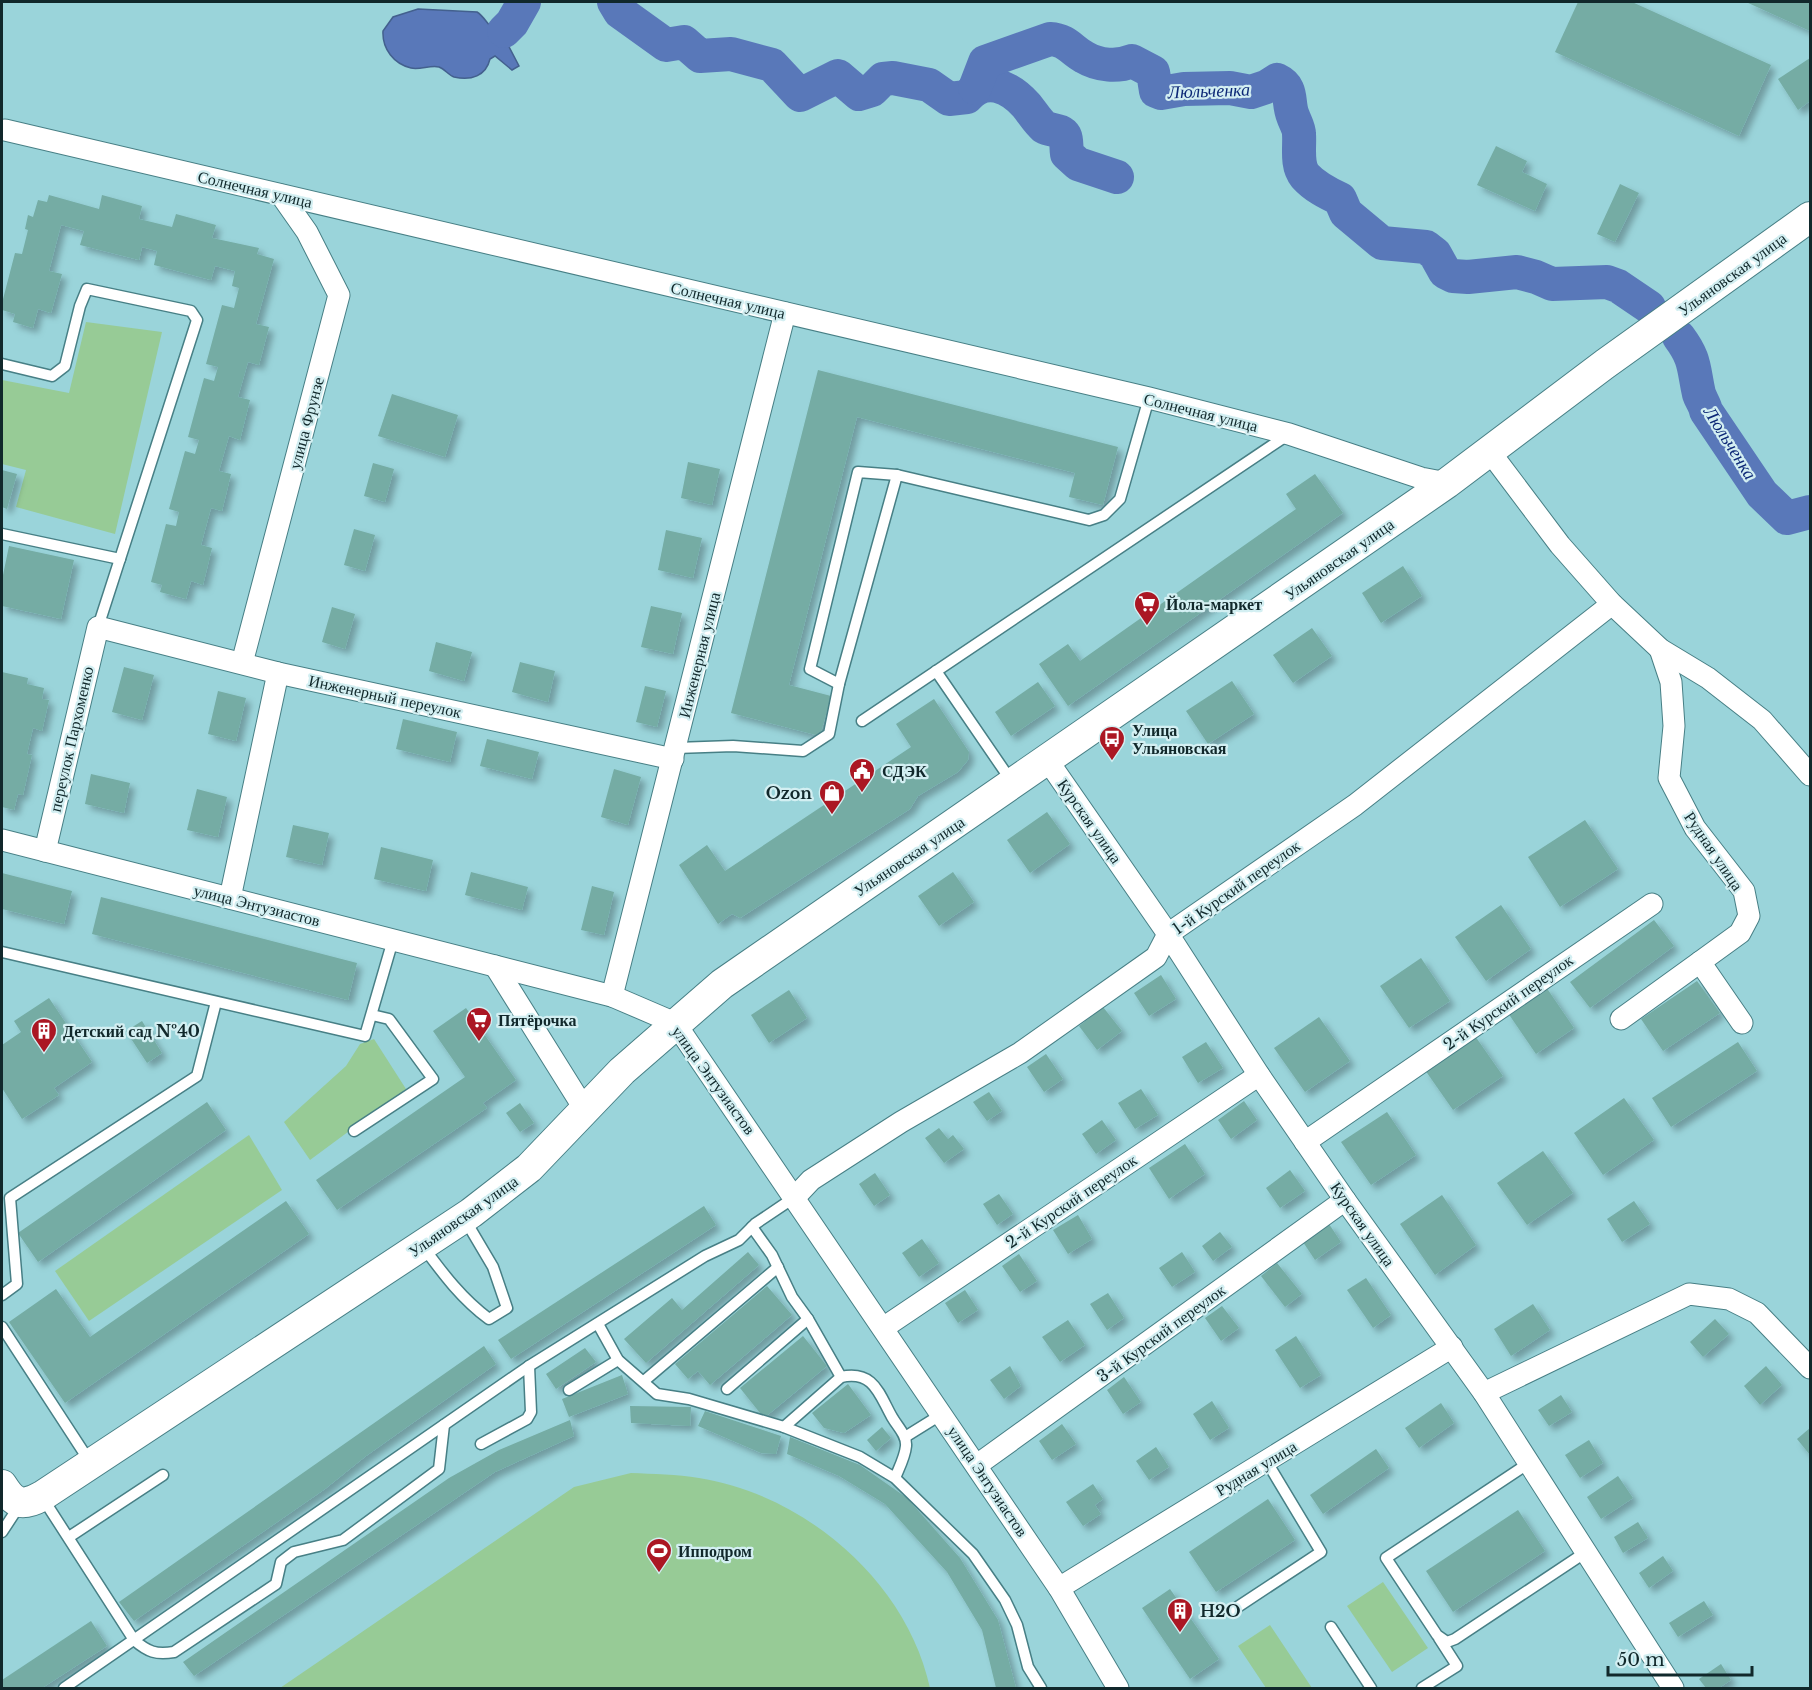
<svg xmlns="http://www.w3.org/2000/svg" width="1812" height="1690" viewBox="0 0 1812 1690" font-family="'Libre Baskerville',serif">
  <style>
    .green { fill: #97cb96 }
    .water { fill: #5978b9; stroke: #43608e; stroke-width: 1.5 }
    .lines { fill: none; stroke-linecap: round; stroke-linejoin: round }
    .river { stroke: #5978b9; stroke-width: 34 }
    .building { fill: #74aca4; filter: url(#shadow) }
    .lane-casing { stroke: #477f85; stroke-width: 13 }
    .street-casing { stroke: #477f85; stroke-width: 23 }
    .secondary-casing { stroke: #477f85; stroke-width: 32 }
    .lane { stroke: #fff; stroke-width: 10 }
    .street { stroke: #fff; stroke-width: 21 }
    .secondary { stroke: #fff; stroke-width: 30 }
    .labels { text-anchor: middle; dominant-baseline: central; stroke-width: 4.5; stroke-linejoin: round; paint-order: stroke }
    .street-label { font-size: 16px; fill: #11282b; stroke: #d3eff2 }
    .poi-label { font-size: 16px; font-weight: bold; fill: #11282b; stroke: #d3eff2; text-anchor: start }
    .water-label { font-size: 18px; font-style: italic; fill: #0c2876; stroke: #d3eff2 }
  </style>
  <defs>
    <filter id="shadow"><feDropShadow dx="5" dy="5" stdDeviation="3" flood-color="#0004"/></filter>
  </defs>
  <rect width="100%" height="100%" fill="#9ad4da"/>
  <g class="green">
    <polygon points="86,322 162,332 115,534 16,507 26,470 2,464 2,380 69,393"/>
    <polygon points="374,1039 406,1089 310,1160 284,1122 346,1066 360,1044"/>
    <polygon points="249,1135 282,1190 89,1321 55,1271"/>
    <path d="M631,1473C653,1474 677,1474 699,1478C806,1495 907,1582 930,1688H280L574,1487Z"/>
    <polygon points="1383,1582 1428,1648 1392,1672 1347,1606"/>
    <polygon points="1270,1625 1312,1688 1266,1688 1238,1646"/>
  </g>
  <path class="water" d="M418,9L477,12C488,19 490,34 504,31L507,43L519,66L512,70L495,56L490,59C486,76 471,81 454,77C448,75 445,69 439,67C430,65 420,70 411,68C394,64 382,49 383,31L393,17Z"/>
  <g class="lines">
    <g class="river">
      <path d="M614,2L620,12L666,45L684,42L700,56L731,54L772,65L800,95L838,76L859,94L872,90L883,79L893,78L929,85L949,99L967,97C985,75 1010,87 1026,105C1032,112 1037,121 1044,127C1051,131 1061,129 1065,136C1067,140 1066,148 1067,154L1078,164L1117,177"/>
      <polyline points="504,31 512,23 524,2"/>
      <path d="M975,88L985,62L1050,39C1067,40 1071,50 1084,57C1099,66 1118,67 1132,61L1153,72L1156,91L1161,93L1184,89L1230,88L1251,92L1266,87L1277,80C1294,88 1287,102 1293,116C1295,122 1299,128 1299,134C1300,147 1296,165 1305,176C1315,187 1327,193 1340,199L1346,213L1382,243L1426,247L1435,254L1445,272L1453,276L1468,277L1517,272L1536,277L1552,284L1607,282L1618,286L1649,307"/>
      <path d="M1679,337C1696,360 1693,367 1699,394C1701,400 1705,405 1706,411L1762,494L1787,518L1810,512"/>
    </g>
  </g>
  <g class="building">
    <polygon points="1578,2 1632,2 1771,65 1739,136 1555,52"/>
    <polygon points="1746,2 1810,2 1810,31"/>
    <polygon points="1810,58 1810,101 1798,110 1778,79"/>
    <polygon points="1496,146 1527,161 1522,172 1547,184 1535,211 1477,185"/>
    <polygon points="1620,184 1639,193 1615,242 1597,234"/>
    <polygon points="49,195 99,209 102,195 142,206 139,219 172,227 176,214 216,225 212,238 259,248 257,254 274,259 256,324 269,327 259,365 248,362 238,397 250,400 240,440 229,436 219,471 231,474 222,511 211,508 201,545 212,548 203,585 191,581 186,599 160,592 162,585 151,582 166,524 176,526 179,512 169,509 185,451 195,454 199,440 188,437 204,378 214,381 218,367 206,364 222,305 234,308 239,288 232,286 235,271 215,266 211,280 154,265 157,251 142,247 139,260 80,245 84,231 61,225 49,271 62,274 51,313 38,309 33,328 13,322 15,314 2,310 2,303 15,253 22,254 28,230 25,229 28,215 33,217 38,200 47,202"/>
    <polygon points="818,370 1118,447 1103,505 1069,497 1075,473 857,417 789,685 831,696 820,736 731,713"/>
    <polygon points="392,394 458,415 445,457 378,436"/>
    <polygon points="688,462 720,469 712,505 681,498"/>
    <polygon points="373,463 394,469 385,502 364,496"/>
    <polygon points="2,470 17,474 7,509 2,507"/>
    <polygon points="1315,474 1343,513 1068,706 1039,664 1068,644 1080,661 1296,509 1286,494"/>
    <polygon points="354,529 375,535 365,571 344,565"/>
    <polygon points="666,530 702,538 693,578 658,570"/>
    <polygon points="9,546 74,560 61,619 2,606 2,580"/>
    <polygon points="1403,566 1422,596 1381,623 1362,593"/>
    <polygon points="651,606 682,613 673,654 641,647"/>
    <polygon points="332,607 355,614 345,649 322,642"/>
    <polygon points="1312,628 1332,656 1293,683 1273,655"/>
    <polygon points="436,642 472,652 464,681 429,671"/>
    <polygon points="520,662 555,671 548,702 512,692"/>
    <polygon points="124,667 154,675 142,720 112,712"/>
    <polygon points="2,672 28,678 27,684 44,688 42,699 49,700 42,731 33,728 27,754 32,755 23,795 18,794 14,810 2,807"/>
    <polygon points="1232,681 1254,714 1208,744 1186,711"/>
    <polygon points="1038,682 1055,706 1011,736 995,712"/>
    <polygon points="645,686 666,691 657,727 636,722"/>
    <polygon points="218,691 246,698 236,741 208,734"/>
    <polygon points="934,699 969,752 968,760 958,772 918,796 910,809 740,918 732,914 718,924 679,865 707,845 725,871 911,747 896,724"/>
    <polygon points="403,719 457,732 450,762 396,749"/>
    <polygon points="487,739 539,752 532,779 480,766"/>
    <polygon points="614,769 641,777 628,825 601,817"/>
    <polygon points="91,774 130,783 124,813 85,804"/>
    <polygon points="197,789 227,797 218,837 187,830"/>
    <polygon points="1047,812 1070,844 1030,873 1007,840"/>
    <polygon points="1585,820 1618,869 1560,907 1528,857"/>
    <polygon points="293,825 329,833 322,865 286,857"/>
    <polygon points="381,847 433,860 426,891 374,879"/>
    <polygon points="471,872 528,887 522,910 465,895"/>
    <polygon points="953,872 974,902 939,926 918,896"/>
    <polygon points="2,873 72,891 64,924 2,909"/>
    <polygon points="592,886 614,892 604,935 581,930"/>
    <polygon points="101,897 357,963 348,1000 92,934"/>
    <polygon points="1501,905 1531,949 1486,981 1455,937"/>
    <polygon points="1654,920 1674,946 1590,1008 1570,982"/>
    <polygon points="1421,958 1450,1001 1409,1028 1380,986"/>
    <polygon points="1161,975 1176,999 1149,1016 1134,993"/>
    <polygon points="1697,981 1720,1013 1663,1051 1641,1019"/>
    <polygon points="1546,987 1574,1028 1536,1054 1508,1013"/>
    <polygon points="789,990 807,1018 769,1043 751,1015"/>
    <polygon points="49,998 92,1062 54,1088 59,1095 22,1119 2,1088 2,1045 21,1032 14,1021"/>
    <polygon points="1103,1007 1122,1031 1097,1050 1079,1026"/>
    <polygon points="466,1008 516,1080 483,1103 487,1108 337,1210 316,1180 465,1077 433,1031"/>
    <polygon points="1319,1017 1350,1061 1305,1092 1274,1048"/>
    <polygon points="142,1021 162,1053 147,1063 126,1031"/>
    <polygon points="1475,1036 1503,1076 1453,1110 1425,1070"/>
    <polygon points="1206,1042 1223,1068 1198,1083 1182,1057"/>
    <polygon points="1738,1042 1757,1071 1671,1127 1652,1098"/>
    <polygon points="1046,1054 1063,1079 1044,1092 1027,1067"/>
    <polygon points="1141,1089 1158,1115 1135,1129 1118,1103"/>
    <polygon points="989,1092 1002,1111 987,1121 973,1102"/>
    <polygon points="1624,1098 1654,1140 1603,1175 1574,1133"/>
    <polygon points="1244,1101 1257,1120 1231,1139 1218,1120"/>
    <polygon points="207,1102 226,1130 38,1262 18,1233"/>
    <polygon points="520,1103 534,1123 520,1132 506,1113"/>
    <polygon points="1387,1112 1416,1155 1371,1185 1341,1142"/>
    <polygon points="1102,1120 1116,1140 1096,1154 1082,1134"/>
    <polygon points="939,1128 948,1139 953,1135 964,1149 944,1163 925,1138"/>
    <polygon points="1185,1144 1205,1174 1169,1199 1149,1168"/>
    <polygon points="1543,1151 1573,1193 1527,1225 1497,1183"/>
    <polygon points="1290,1170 1305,1191 1280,1208 1266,1188"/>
    <polygon points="875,1173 890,1195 874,1206 859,1184"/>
    <polygon points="999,1194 1013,1214 997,1225 983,1204"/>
    <polygon points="1442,1195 1476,1245 1435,1275 1400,1224"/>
    <polygon points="286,1201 309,1234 65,1403 9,1322 56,1289 90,1337"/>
    <polygon points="1634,1201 1650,1224 1622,1242 1607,1219"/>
    <polygon points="704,1206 716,1225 511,1359 498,1340"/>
    <polygon points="1078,1215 1092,1239 1068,1254 1053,1230"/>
    <polygon points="1329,1224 1341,1242 1315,1260 1303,1242"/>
    <polygon points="1220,1232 1232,1247 1213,1261 1202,1246"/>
    <polygon points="922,1239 939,1263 919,1277 902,1253"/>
    <polygon points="748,1252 759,1265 646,1363 624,1339 672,1298 682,1310"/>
    <polygon points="1182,1252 1195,1272 1172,1287 1159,1268"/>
    <polygon points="1019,1254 1037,1281 1020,1292 1002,1266"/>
    <polygon points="1277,1263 1302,1294 1285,1307 1261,1276"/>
    <polygon points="1366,1278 1391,1315 1373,1328 1347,1290"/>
    <polygon points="767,1286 792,1315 710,1385 698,1371 688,1379 675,1364"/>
    <polygon points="965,1290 978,1310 958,1323 945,1303"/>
    <polygon points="1108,1293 1124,1318 1107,1330 1090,1304"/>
    <polygon points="1533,1304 1550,1330 1511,1356 1494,1329"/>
    <polygon points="1222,1306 1239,1328 1221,1341 1205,1318"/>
    <polygon points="1715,1319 1729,1334 1703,1357 1690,1342"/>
    <polygon points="1068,1320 1085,1345 1060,1362 1042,1337"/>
    <polygon points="803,1336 827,1366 764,1418 740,1388"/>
    <polygon points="1296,1336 1321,1375 1300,1388 1275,1350"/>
    <polygon points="484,1346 496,1364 366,1456 325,1489 134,1621 119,1602"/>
    <polygon points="585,1348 596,1362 556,1389 546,1374"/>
    <polygon points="1010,1366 1021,1386 1004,1399 990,1380"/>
    <polygon points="1766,1366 1782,1385 1760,1405 1744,1386"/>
    <polygon points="622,1375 628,1394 569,1417 562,1399"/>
    <polygon points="1124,1377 1141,1402 1123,1414 1107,1390"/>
    <polygon points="848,1384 871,1415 844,1433 824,1428 812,1413"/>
    <polygon points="1561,1395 1572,1412 1549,1426 1538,1410"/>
    <polygon points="1212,1401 1229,1428 1210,1440 1193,1414"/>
    <polygon points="1441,1403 1454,1423 1419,1448 1405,1428"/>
    <polygon points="630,1406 691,1407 690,1426 631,1423"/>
    <polygon points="705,1411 781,1436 776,1454 761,1453 698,1426"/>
    <polygon points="570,1420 574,1436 495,1472 194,1676 183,1662 449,1478 499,1450"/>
    <polygon points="1062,1424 1076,1444 1052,1460 1039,1441"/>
    <polygon points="882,1427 891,1438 876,1451 867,1440"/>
    <polygon points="1810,1428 1810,1455 1797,1439"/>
    <polygon points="790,1437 860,1465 907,1498 960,1558 998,1620 1016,1688 996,1688 982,1630 947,1572 885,1504 839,1476 787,1454"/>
    <polygon points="1589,1440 1603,1463 1580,1478 1565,1455"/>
    <polygon points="1156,1447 1169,1467 1149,1480 1136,1461"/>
    <polygon points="1376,1449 1389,1468 1323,1514 1310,1495"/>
    <polygon points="1618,1476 1633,1498 1601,1519 1587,1497"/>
    <polygon points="1093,1484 1103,1499 1095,1505 1101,1514 1083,1526 1066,1502"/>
    <polygon points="1268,1499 1295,1540 1216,1592 1189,1552"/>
    <polygon points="1518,1510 1545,1551 1453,1612 1426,1571"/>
    <polygon points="1638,1522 1648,1538 1623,1553 1614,1537"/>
    <polygon points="1663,1556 1673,1571 1649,1588 1639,1573"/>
    <polygon points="1170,1589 1219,1659 1190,1679 1142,1608"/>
    <polygon points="1704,1601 1713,1615 1678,1637 1669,1623"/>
    <polygon points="91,1621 107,1646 42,1688 2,1688 2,1680"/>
    <polygon points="1721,1664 1731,1680 1719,1688 1706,1688 1699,1679"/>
  </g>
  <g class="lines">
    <defs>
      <g id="lane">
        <polyline points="2,364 52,376 65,366 80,306 87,289 191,311 197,320 98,627"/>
        <polyline points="2,534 120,559"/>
        <polyline points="936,671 1012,782"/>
        <polyline points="839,684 810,669 858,472 897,475"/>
        <polyline points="862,721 1289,434"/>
        <polyline points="676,748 733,746 803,751 829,734 839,684 897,475 1089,520 1104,515 1120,499 1149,398"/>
        <polyline points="2,952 365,1036 393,940"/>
        <polyline points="354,1131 433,1079 389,1019 372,1015"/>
        <polyline points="752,1227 772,1255 792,1297 808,1319 841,1377"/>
        <path d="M424,1248C444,1275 462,1299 489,1319L507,1308L493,1267L464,1218"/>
        <polyline points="2,1295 17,1284 10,1198 197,1076 216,1002"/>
        <polyline points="598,1324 618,1360 657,1394 689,1399 784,1427"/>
        <polyline points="2,1327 90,1462"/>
        <polyline points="644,1381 778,1267"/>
        <polyline points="727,1389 808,1319"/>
        <polyline points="569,1390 618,1360"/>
        <polyline points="905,1437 942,1414"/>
        <polyline points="481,1444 527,1419 531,1412 529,1366"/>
        <polyline points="1529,1463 1386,1558 1437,1635 1447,1642 1455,1639 1586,1552"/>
        <path d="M895,1478C899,1468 905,1457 906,1446C907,1435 897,1426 892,1417C879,1394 874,1370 841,1377L784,1427L860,1457L895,1478L973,1554L1005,1600L1017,1625L1028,1667L1041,1688"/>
        <path d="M42,1497L134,1640C148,1652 156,1655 174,1652L276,1584L281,1562L294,1552L343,1540L439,1469L444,1425"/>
        <polyline points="2,1532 21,1503"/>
        <polyline points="69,1537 163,1475"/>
        <polyline points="1233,1610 1321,1552 1267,1462"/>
        <polyline points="1331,1627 1371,1688"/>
        <polyline points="64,1688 529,1366 705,1256 739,1240 755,1224 795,1197"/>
        <polyline points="1422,1688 1457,1666 1439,1638"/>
      </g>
      <g id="street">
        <polyline points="5,130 1149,398 1289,434 1421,478 1447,483"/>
        <polyline points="1490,452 1560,545 1612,604 1660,649 1708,678 1762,720 1810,775"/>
        <polyline points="1660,649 1671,682 1674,726 1669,778 1695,828 1744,891 1749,916 1740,933 1700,962 1742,1023"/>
        <polyline points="242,663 339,295 307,232 281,195"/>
        <polyline points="1048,761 1168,934 1259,1075 1345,1200 1484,1393 1673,1688"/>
        <polyline points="2,840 612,996 675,1023 1059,1588 1118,1688"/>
        <polyline points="45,851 98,627 278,673 673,759"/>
        <polyline points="230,898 278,673"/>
        <polyline points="495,966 585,1110"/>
        <polyline points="612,996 785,313"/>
        <polyline points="1621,1019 1700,962"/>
        <polyline points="1305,1142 1652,904"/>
        <polyline points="795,1197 811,1180 901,1122 1020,1053 1156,957 1168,934 1355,805 1612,604"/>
        <polyline points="883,1328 1259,1075"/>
        <polyline points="1484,1393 1689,1294 1729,1299 1757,1313 1810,1368"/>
        <polyline points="977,1465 1345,1200"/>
        <polyline points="1059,1588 1452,1347"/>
      </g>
      <path id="secondary" d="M2,1485C14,1504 22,1507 42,1496L471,1213L529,1168L622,1071L722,984L1447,483L1605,364L1810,217"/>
    </defs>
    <use href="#lane" class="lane-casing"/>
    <use href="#street" class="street-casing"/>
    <use href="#secondary" class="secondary-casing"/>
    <use href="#lane" class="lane"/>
    <use href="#street" class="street"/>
    <use href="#secondary" class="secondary"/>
  </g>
  <defs>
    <symbol id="supermarket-pin" viewBox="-11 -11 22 30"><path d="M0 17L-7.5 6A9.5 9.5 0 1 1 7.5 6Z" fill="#ab1723" stroke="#d3eff2"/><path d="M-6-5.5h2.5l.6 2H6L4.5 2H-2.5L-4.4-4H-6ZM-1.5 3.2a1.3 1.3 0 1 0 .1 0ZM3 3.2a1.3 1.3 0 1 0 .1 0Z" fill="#fff"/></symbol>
    <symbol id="bus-pin" viewBox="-11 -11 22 30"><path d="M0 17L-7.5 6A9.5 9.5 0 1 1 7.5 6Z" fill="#ab1723" stroke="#d3eff2"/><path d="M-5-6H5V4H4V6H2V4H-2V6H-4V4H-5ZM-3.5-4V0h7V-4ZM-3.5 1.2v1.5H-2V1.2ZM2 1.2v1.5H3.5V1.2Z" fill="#fff"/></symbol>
    <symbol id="civic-pin" viewBox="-11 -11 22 30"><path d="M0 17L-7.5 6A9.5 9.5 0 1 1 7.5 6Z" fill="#ab1723" stroke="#d3eff2"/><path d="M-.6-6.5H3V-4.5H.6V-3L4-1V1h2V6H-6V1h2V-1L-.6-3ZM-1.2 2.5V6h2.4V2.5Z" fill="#fff"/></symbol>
    <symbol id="shop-pin" viewBox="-11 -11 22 30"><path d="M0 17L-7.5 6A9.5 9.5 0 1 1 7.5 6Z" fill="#ab1723" stroke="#d3eff2"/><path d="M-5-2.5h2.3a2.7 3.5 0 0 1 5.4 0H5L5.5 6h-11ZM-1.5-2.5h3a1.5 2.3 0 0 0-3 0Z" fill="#fff"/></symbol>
    <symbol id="building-pin" viewBox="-11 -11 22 30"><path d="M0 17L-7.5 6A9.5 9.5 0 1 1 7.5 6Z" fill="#ab1723" stroke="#d3eff2"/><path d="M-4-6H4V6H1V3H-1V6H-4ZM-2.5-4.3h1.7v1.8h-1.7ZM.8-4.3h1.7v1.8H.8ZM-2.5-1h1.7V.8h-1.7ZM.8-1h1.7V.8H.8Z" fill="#fff"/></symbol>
    <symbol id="stadium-pin" viewBox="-11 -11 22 30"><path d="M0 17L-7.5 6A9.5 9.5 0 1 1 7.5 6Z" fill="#ab1723" stroke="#d3eff2"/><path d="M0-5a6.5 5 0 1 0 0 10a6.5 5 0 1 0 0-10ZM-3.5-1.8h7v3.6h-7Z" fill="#fff"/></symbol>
  </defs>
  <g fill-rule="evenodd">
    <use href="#supermarket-pin" x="1132" y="589" width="30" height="40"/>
    <use href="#bus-pin" x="1097" y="724" width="30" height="40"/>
    <use href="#civic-pin" x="847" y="756" width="30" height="40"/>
    <use href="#shop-pin" x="817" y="778" width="30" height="40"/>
    <use href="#supermarket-pin" x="464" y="1005" width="30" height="40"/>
    <use href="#building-pin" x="29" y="1016" width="30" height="40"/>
    <use href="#stadium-pin" x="644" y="1536" width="30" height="40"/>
    <use href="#building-pin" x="1165" y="1596" width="30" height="40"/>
  </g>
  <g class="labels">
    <g class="street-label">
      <text transform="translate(255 189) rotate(13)">Солнечная улица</text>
      <text transform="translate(1732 274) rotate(-36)">Ульяновская улица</text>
      <text transform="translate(728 300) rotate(13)">Солнечная улица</text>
      <text transform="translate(1201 412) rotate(14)">Солнечная улица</text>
      <text transform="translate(306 423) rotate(-75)">улица Фрунзе</text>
      <text transform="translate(1339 559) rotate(-35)">Ульяновская улица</text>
      <text transform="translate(699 655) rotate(-76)">Инженерная улица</text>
      <text transform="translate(385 696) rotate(12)">Инженерный переулок</text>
      <text transform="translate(71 739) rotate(-77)">переулок Пархоменко</text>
      <text transform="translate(1090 821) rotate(55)">Курская улица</text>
      <text transform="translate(1714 851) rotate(56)">Рудная улица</text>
      <text transform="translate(909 856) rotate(-34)">Ульяновская улица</text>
      <text transform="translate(1236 887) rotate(-35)">1-й Курский переулок</text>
      <text transform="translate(257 905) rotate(14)">улица Энтузиастов</text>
      <text transform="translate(1508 1002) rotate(-35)">2-й Курский переулок</text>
      <text transform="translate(714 1080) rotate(54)">улица Энтузиастов</text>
      <text transform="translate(1071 1201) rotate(-34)">2-й Курский переулок</text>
      <text transform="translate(463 1216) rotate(-35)">Ульяновская улица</text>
      <text transform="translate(1363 1224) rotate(55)">Курская улица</text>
      <text transform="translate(1161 1333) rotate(-36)">3-й Курский переулок</text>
      <text transform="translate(1256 1468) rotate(-31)">Рудная улица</text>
      <text transform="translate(988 1481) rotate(56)">улица Энтузиастов</text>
    </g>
    <g class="poi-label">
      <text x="1166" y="604">Йола-маркет</text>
      <text x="1132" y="730">Улица<tspan x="1132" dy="18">Ульяновская</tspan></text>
      <text x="882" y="771">СДЭК</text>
      <text x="812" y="793" text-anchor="end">Ozon</text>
      <text x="498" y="1020">Пятёрочка</text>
      <text x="63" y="1031">Детский сад №40</text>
      <text x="678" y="1551">Ипподром</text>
      <text x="1200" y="1611">H2O</text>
    </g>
    <g class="water-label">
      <text transform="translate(1209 91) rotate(-2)">Люльченка</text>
      <text transform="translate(1730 443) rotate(58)">Люльченка</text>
    </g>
  </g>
  <rect width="1812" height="1690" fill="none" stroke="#11282b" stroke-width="6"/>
  <path d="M1608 1666v9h144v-9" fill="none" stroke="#11282b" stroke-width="3"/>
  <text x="1617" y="1666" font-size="18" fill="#11282b" stroke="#d3eff2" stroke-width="4.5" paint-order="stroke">50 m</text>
</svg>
